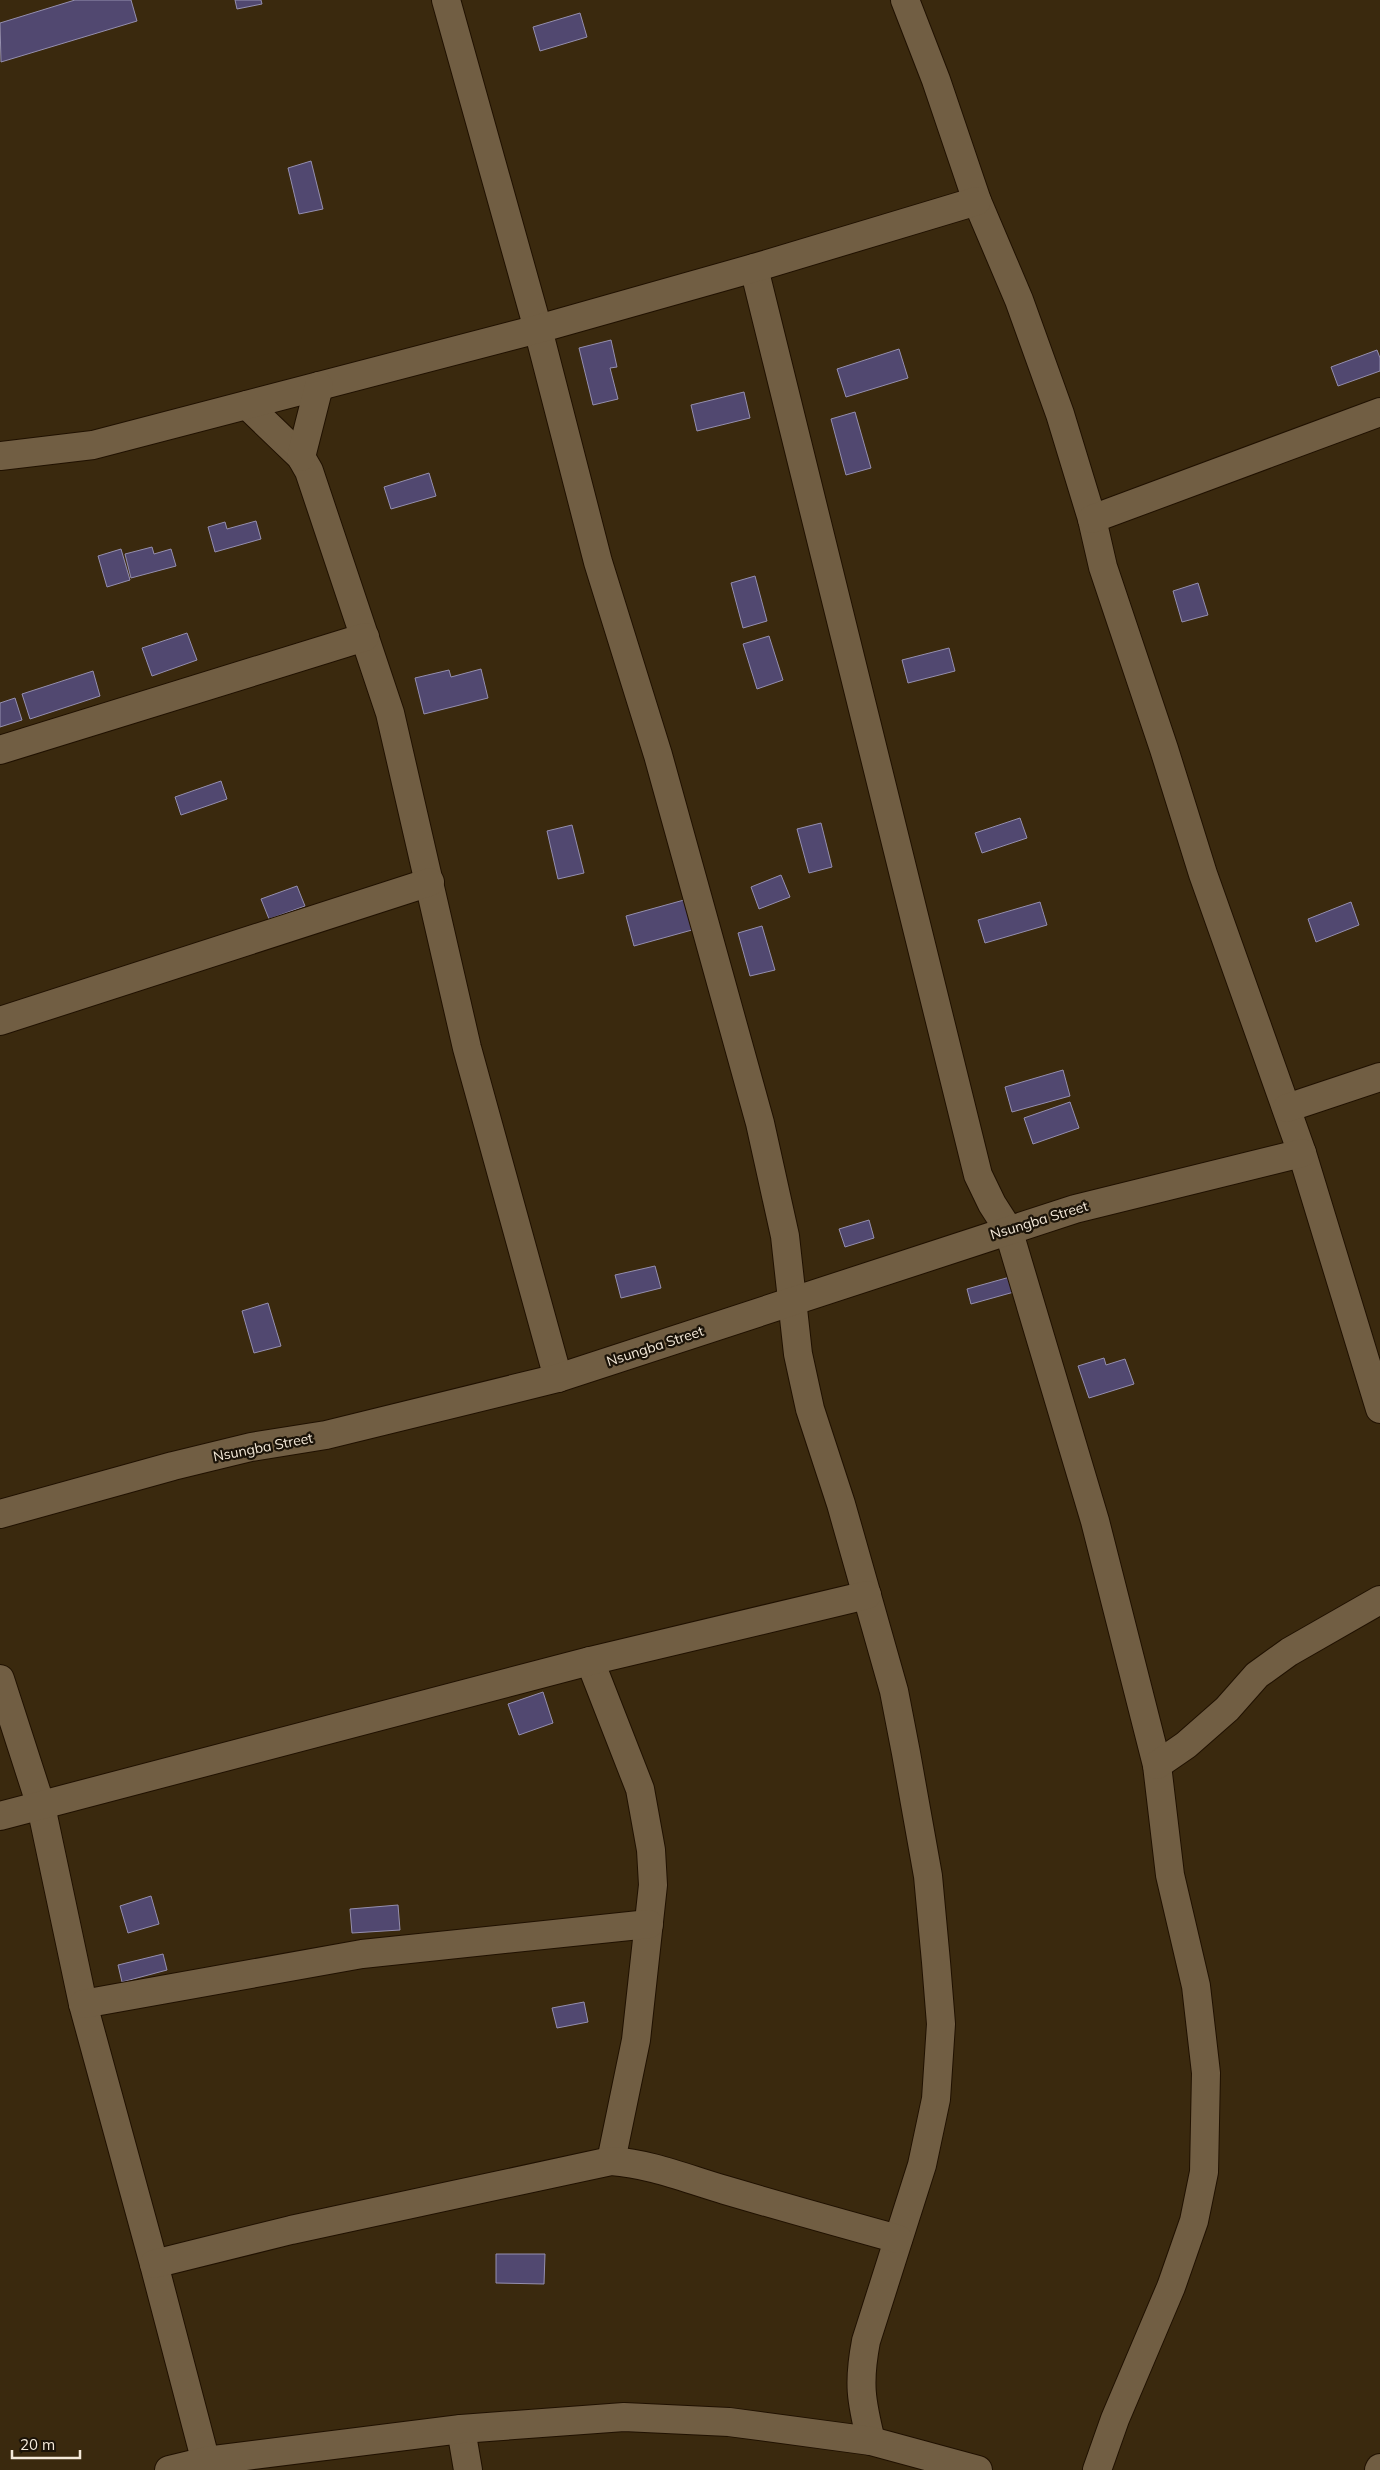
<svg xmlns="http://www.w3.org/2000/svg" width="1380" height="2470" viewBox="0 0 1380 2470" font-family="Mulish,sans-serif">
  <style>
    .building { fill: #514870; stroke: #958faf }
    .lines { fill: none; stroke-linecap: round; stroke-linejoin: round }
    .minor-casing { stroke: #201100; stroke-width: 30 }
    .minor { stroke: #715e43; stroke-width: 28 }
    .labels { text-anchor: middle; dominant-baseline: central; stroke-width: 4.5; stroke-linejoin: round; paint-order: stroke }
    .street-label { font-size: 14px; fill: #f4e9d9; stroke: #1b1308 }
  </style>
  <rect width="100%" height="100%" fill="#3a290e"/>
  <g class="building">
    <polygon points="75,0 131,0 137,21 1,62 0,23"/>
    <polygon points="235,0 261,0 262,4 237,9"/>
    <polygon points="580,13 587,37 540,51 533,27"/>
    <polygon points="311,161 323,209 299,214 288,168"/>
    <polygon points="611,340 617,367 610,368 618,399 593,405 579,348"/>
    <polygon points="899,349 908,378 846,397 837,369"/>
    <polygon points="1377,350 1380,358 1380,371 1338,386 1331,367"/>
    <polygon points="744,392 750,418 697,431 691,405"/>
    <polygon points="855,412 871,468 846,475 831,419"/>
    <polygon points="429,473 436,496 391,509 384,487"/>
    <polygon points="256,521 261,539 215,552 208,527 225,522 227,529"/>
    <polygon points="152,547 154,554 171,549 176,566 131,578 125,554"/>
    <polygon points="121,549 130,580 107,587 98,556"/>
    <polygon points="755,576 767,621 743,628 731,583"/>
    <polygon points="1198,583 1208,615 1182,622 1173,591"/>
    <polygon points="187,633 197,660 152,676 142,648"/>
    <polygon points="769,636 783,680 757,689 743,644"/>
    <polygon points="949,648 955,671 908,683 902,660"/>
    <polygon points="481,669 488,698 424,714 415,678 449,670 451,677"/>
    <polygon points="93,671 100,696 30,719 22,694"/>
    <polygon points="15,698 22,720 0,727 0,703"/>
    <polygon points="221,781 227,799 181,815 175,797"/>
    <polygon points="1020,818 1027,838 982,853 975,833"/>
    <polygon points="821,823 832,867 809,873 797,829"/>
    <polygon points="572,825 584,873 558,879 547,831"/>
    <polygon points="781,875 790,897 759,909 751,887"/>
    <polygon points="297,886 305,906 269,919 261,899"/>
    <polygon points="684,900 692,930 634,946 626,916"/>
    <polygon points="1040,902 1047,925 985,943 978,920"/>
    <polygon points="1351,902 1359,925 1316,942 1308,919"/>
    <polygon points="762,926 775,970 750,976 738,933"/>
    <polygon points="1063,1070 1070,1096 1012,1112 1005,1087"/>
    <polygon points="1070,1102 1079,1128 1033,1144 1024,1118"/>
    <polygon points="869,1220 874,1238 845,1247 839,1229"/>
    <polygon points="655,1266 661,1288 621,1298 615,1275"/>
    <polygon points="1010,1277 1014,1292 971,1304 967,1289"/>
    <polygon points="268,1303 281,1346 254,1353 242,1311"/>
    <polygon points="1104,1358 1106,1365 1125,1359 1134,1384 1089,1398 1078,1366"/>
    <polygon points="543,1692 553,1723 519,1735 508,1704"/>
    <polygon points="151,1896 159,1924 128,1933 120,1906"/>
    <polygon points="398,1905 400,1930 352,1933 350,1909"/>
    <polygon points="163,1954 167,1970 122,1982 118,1965"/>
    <polygon points="584,2002 588,2022 557,2028 552,2008"/>
    <polygon points="496,2254 545,2254 544,2284 496,2283"/>
  </g>
  <g class="lines">
    <defs>
      <g id="minor">
        <path d="M446,0L538,329L598,562L658,755L760,1123L785,1236L798,1354L810,1409L841,1504L894,1691L906,1753L928,1876L936,1962L941,2024L936,2099L922,2165L866,2341C858,2383 861,2400 871,2441"/>
        <polyline points="905,0 936,80 977,201 1019,300 1060,414 1092,519 1103,567 1164,749 1203,874 1302,1153 1380,1409"/>
        <polyline points="754,268 978,1175 992,1204 1008,1229 1095,1521 1157,1765 1170,1875 1196,1986 1206,2073 1204,2172 1194,2221 1171,2287 1115,2419 1097,2470"/>
        <polyline points="247,405 301,457 309,471 390,713 467,1048 558,1378"/>
        <polyline points="0,456 93,445 538,329 754,268 977,201"/>
        <polyline points="301,457 319,386"/>
        <polyline points="1092,519 1380,412"/>
        <polyline points="0,750 365,637"/>
        <polyline points="0,1021 430,882"/>
        <polyline points="1287,1108 1380,1077"/>
        <polyline points="0,1514 173,1466 251,1447 326,1435 558,1378 1075,1209 1302,1153"/>
        <polyline points="590,1661 640,1789 651,1850 653,1885 636,2040 611,2161"/>
        <polyline points="0,1679 41,1806 83,2004 154,2264 208,2470"/>
        <polyline points="1157,1765 1186,1745 1227,1709 1257,1675 1289,1652 1380,1600"/>
        <polyline points="0,1816 590,1661 867,1595"/>
        <polyline points="83,2004 362,1954 649,1924"/>
        <path d="M154,2264L291,2230L611,2161C652,2164 687,2179 725,2190C783,2207 840,2223 898,2239"/>
        <polyline points="461,2429 468,2470"/>
        <polyline points="169,2470 206,2461 461,2429 624,2417 729,2422 871,2441 978,2470"/>
        <polyline points="1379,2470 1380,2468"/>
      </g>
    </defs>
    <use href="#minor" class="minor-casing"/>
    <use href="#minor" class="minor"/>
  </g>
  <g class="labels">
    <g class="street-label">
      <text transform="translate(1039 1220) rotate(-17)">Nsungba Street</text>
      <text transform="translate(655 1346) rotate(-18)">Nsungba Street</text>
      <text transform="translate(263 1447) rotate(-11)">Nsungba Street</text>
    </g>
  </g>
  <path d="M12 2450v8h68v-8" fill="none" stroke="#f4e9d9" stroke-width="2.5"/>
  <text x="20" y="2450" font-size="15" fill="#f4e9d9" stroke="#1b1308" stroke-width="4" paint-order="stroke">20 m</text>
</svg>
